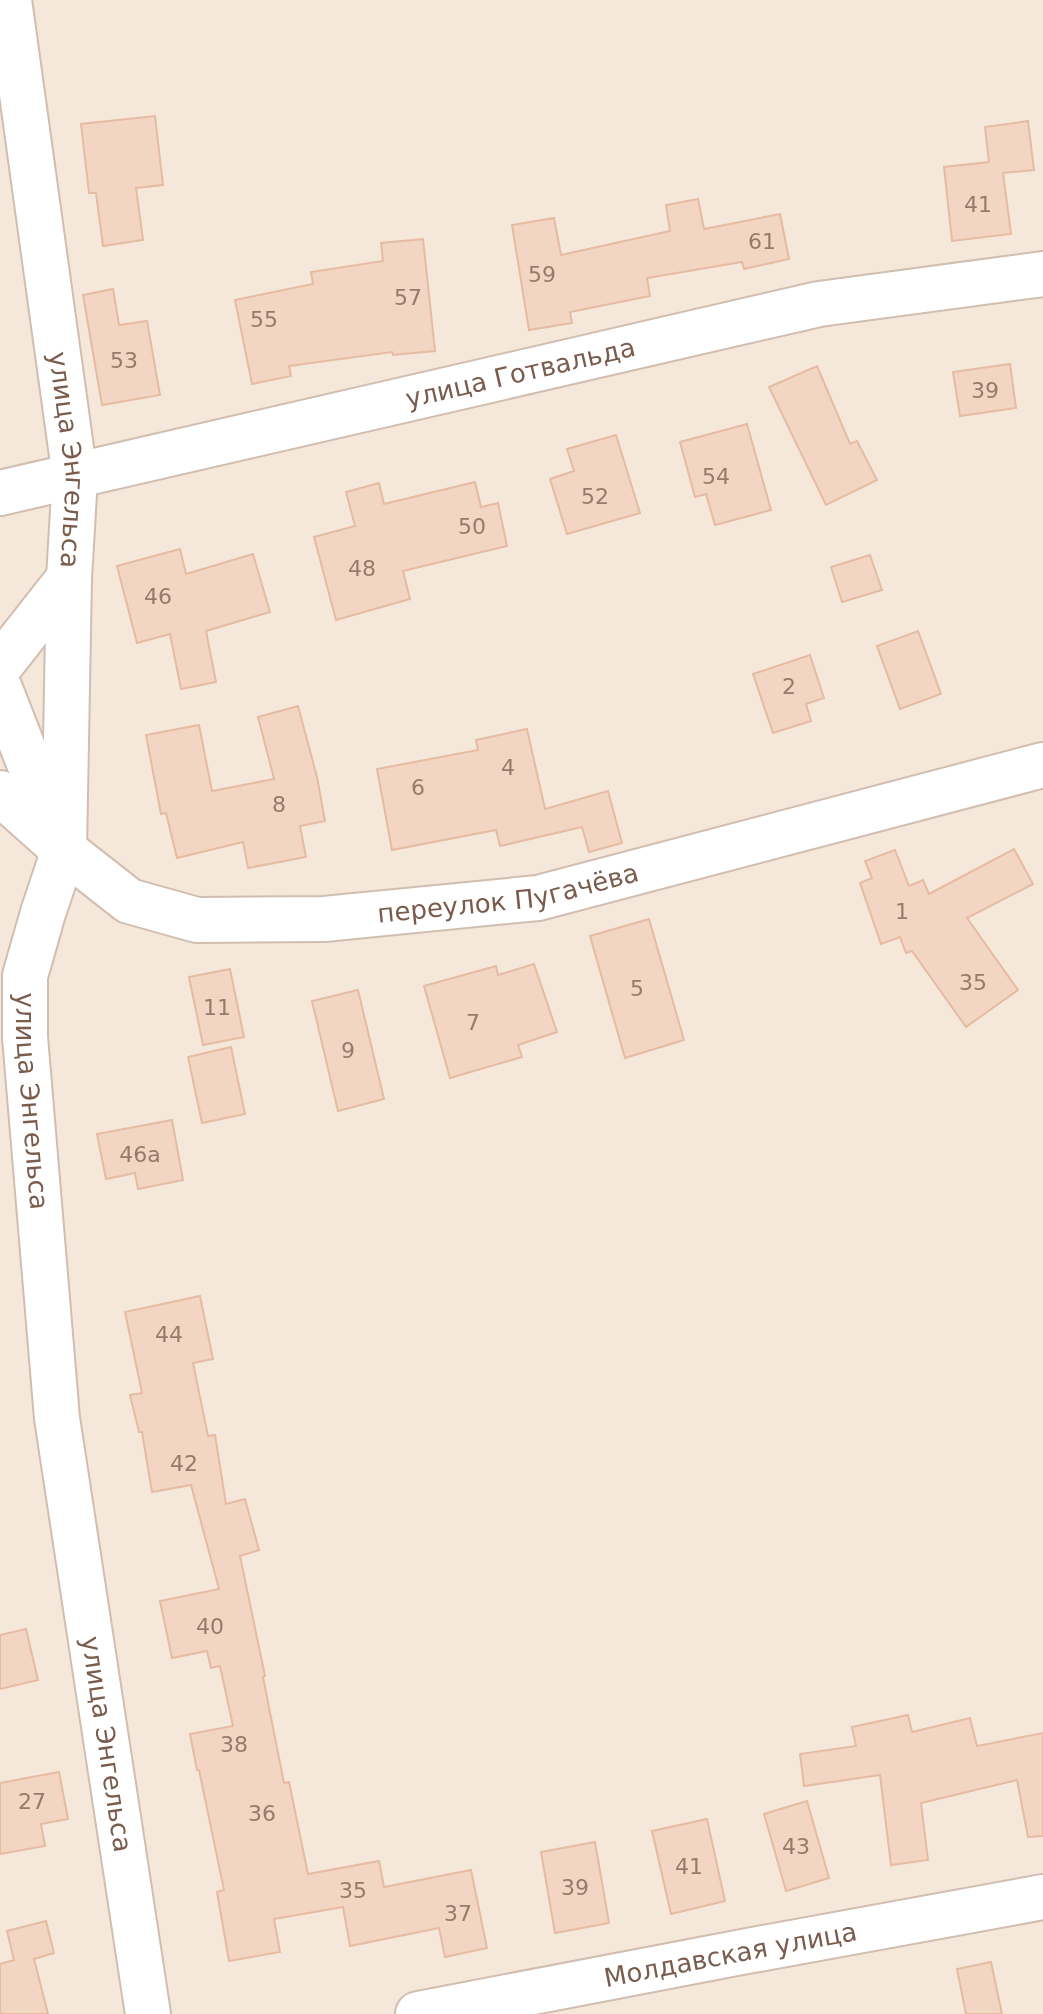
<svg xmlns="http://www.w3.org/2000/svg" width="1043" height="2014" viewBox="0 0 1043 2014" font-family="'DejaVu Sans',sans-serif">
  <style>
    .residential { fill: #f5e8da }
    .building { fill: #f3d5c3; stroke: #e6bba3; stroke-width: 2 }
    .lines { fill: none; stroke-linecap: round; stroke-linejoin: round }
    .minor-casing { stroke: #d1beb0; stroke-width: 48 }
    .minor { stroke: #fff; stroke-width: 44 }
    .labels { text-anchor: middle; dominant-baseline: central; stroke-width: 6; stroke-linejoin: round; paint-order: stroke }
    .number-label { font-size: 22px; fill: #987a6a }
    .street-label { font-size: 26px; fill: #7a5c4d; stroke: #fffaf3 }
  </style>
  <rect width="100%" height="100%" fill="#fdf6ec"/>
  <rect class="residential" x="0" y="0" width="1043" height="2014"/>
  <g class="building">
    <polygon points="155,116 163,185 136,188 143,240 103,246 96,193 89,193 81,124"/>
    <polygon points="1028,121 1034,170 1003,173 1011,234 952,241 944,167 989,162 985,127"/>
    <polygon points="698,199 704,229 780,214 789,259 744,269 742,262 647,278 650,296 570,312 572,323 529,330 512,225 554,218 561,255 670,231 666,205"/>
    <polygon points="423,239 435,351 393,355 392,352 289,366 291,376 252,384 235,300 313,284 311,272 383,261 381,243"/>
    <polygon points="113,289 119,325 147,321 160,395 102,405 83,295"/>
    <polygon points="1010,364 1016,408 960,416 953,372"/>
    <polygon points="817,366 850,444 857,441 877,480 826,505 769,387"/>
    <polygon points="747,424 771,510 715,525 706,494 695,497 680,442"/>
    <polygon points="616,435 640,513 567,534 550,479 574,471 567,449"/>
    <polygon points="475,482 481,507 498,503 507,546 403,571 410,599 336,620 314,537 355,526 346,492 379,483 384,504"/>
    <polygon points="180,549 186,574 253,554 270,612 206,631 216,682 181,689 170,634 137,643 117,566"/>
    <polygon points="870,555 882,590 842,602 831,567"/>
    <polygon points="918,631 941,694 900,709 877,646"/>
    <polygon points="810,655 824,698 806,704 811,721 773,733 753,674"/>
    <polygon points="298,706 317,777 325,821 300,826 306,857 248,868 243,842 177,858 166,813 161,814 146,735 199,725 212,791 274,779 258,717"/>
    <polygon points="527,729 545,809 608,791 622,843 589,852 582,827 500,846 496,830 392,850 377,769 478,750 476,740"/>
    <polygon points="1014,849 1033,884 967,918 1018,990 966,1027 912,951 906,953 900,937 881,944 860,883 872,878 865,861 895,850 909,886 923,880 929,894"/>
    <polygon points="649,919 684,1040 625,1058 590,936"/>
    <polygon points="534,964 557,1032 518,1045 522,1057 450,1078 424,986 496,966 498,975"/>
    <polygon points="230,969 244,1037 203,1045 189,977"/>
    <polygon points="358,990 384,1099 338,1111 312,1001"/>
    <polygon points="231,1047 245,1114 202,1123 188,1057"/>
    <polygon points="172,1120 183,1180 138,1189 135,1173 106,1179 97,1134"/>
    <polygon points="200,1296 213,1359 193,1363 208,1436 215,1435 226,1504 245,1499 259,1550 240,1556 265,1676 263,1677 284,1783 289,1782 308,1874 379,1861 384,1887 471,1870 487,1948 445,1957 439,1928 350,1946 343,1907 274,1919 280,1952 229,1961 217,1892 224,1890 199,1770 197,1770 190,1734 233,1726 220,1666 211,1668 207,1651 172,1658 160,1601 219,1589 191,1485 152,1492 142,1432 139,1432 130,1395 142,1393 125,1312"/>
    <polygon points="26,1629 38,1680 0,1689 0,1635"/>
    <polygon points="908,1715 912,1732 970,1718 977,1746 1043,1733 1043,1836 1028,1837 1017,1780 921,1803 928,1860 891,1865 880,1775 804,1786 800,1754 856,1746 852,1727"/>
    <polygon points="59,1772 68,1819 41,1824 45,1846 0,1854 0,1783"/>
    <polygon points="807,1801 829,1878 786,1891 764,1814"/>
    <polygon points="707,1819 725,1901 671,1914 652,1831"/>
    <polygon points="595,1842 609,1923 555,1933 541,1852"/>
    <polygon points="46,1921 54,1953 34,1959 48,2014 0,2014 0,1964 14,1960 7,1931"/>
    <polygon points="991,1962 1002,2014 966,2014 957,1969"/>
  </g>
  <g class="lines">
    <defs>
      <g id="minor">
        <path id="s1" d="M9,0L75,477L69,578L64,850L43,913L25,976V1037L57,1418L148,2014"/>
        <path id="s2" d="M0,493L819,304L1043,274"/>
        <polyline points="0,666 69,578"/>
        <polyline points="0,689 56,832"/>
        <path id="s3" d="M0,793L64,850L129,901L197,920L324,919L538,898L1043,765"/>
        <path id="s4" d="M418,2014L742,1952L1043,1897"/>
      </g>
    </defs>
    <use href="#minor" class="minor-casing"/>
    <use href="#minor" class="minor"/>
  </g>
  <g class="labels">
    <g class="number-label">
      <text x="978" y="204">41</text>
      <text x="762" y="241">61</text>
      <text x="542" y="274">59</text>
      <text x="408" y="297">57</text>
      <text x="264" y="319">55</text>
      <text x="124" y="360">53</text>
      <text x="985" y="390">39</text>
      <text x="716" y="476">54</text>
      <text x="595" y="496">52</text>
      <text x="472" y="526">50</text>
      <text x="362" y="568">48</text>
      <text x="158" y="596">46</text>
      <text x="789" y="686">2</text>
      <text x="508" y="767">4</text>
      <text x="418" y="787">6</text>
      <text x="279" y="804">8</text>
      <text x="902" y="911">1</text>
      <text x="973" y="982">35</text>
      <text x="637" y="988">5</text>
      <text x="217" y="1007">11</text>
      <text x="473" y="1022">7</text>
      <text x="348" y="1050">9</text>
      <text x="140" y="1154">46а</text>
      <text x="169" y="1334">44</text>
      <text x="184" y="1463">42</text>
      <text x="210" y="1626">40</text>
      <text x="234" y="1744">38</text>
      <text x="32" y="1801">27</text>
      <text x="262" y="1813">36</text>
      <text x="796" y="1846">43</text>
      <text x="689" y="1866">41</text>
      <text x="575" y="1887">39</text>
      <text x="353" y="1890">35</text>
      <text x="458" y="1913">37</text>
    </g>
    <g class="street-label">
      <text stroke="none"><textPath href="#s2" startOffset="534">улица Готвальда</textPath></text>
      <text stroke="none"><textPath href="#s1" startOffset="464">улица Энгельса</textPath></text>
      <text stroke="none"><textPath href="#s3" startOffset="552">переулок Пугачёва</textPath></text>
      <text stroke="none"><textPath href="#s1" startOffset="1112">улица Энгельса</textPath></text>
      <text stroke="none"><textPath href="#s1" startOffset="1760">улица Энгельса</textPath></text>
      <text stroke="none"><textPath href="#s4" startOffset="318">Молдавская улица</textPath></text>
    </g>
  </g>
</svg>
